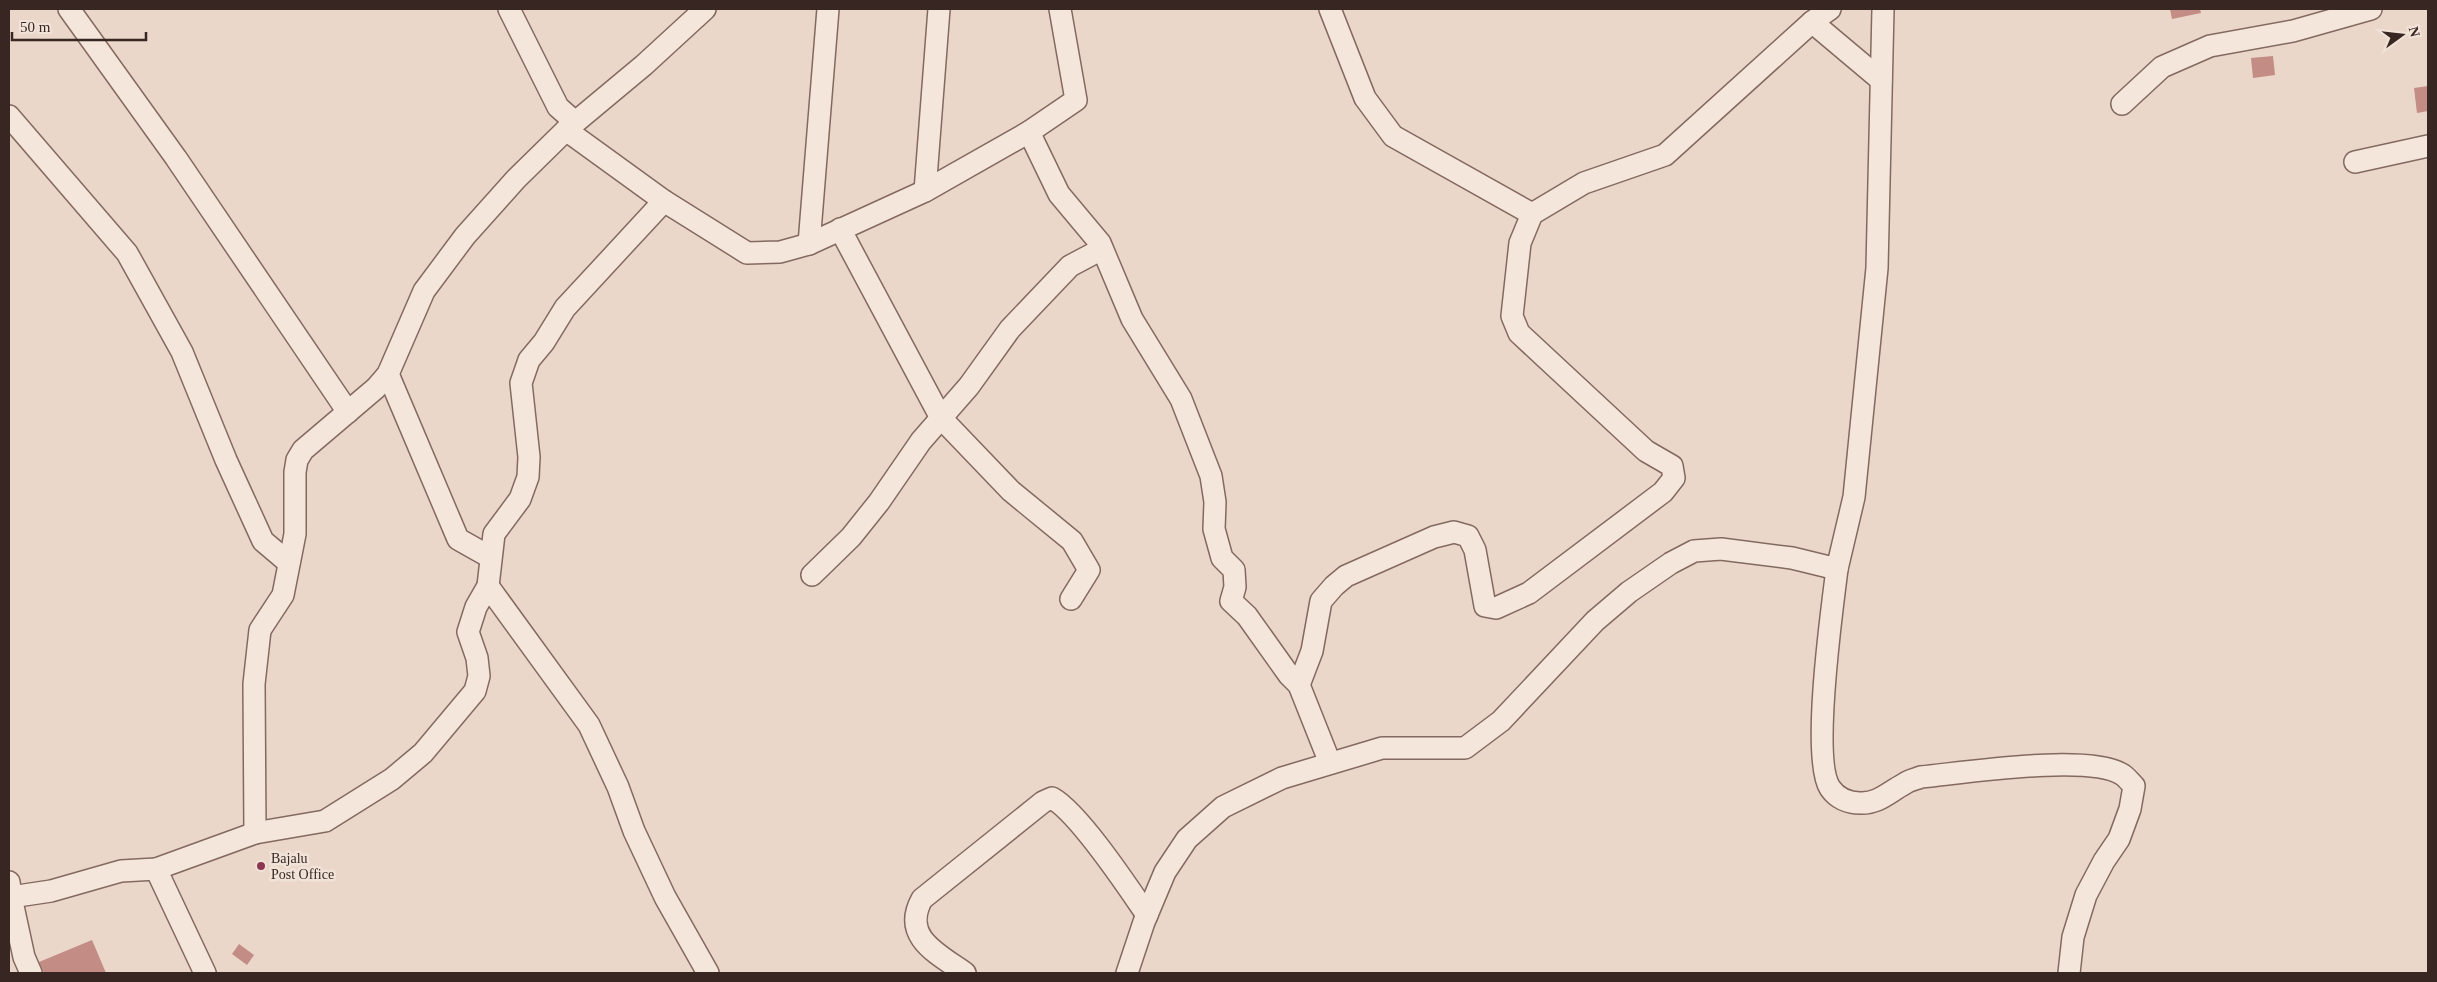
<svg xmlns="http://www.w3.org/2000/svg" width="2437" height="982" viewBox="0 0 2437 982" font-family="Georgia,serif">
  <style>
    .building { fill: #c38c84 }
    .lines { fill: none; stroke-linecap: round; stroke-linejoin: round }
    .street-casing { stroke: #846960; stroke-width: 24 }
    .street { stroke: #f5e6dc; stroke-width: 21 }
    .poi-dot { fill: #8c3751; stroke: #f2e3d8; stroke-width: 2 }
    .labels { text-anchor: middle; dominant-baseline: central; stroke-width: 5; stroke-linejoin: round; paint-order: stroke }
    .poi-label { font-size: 14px; fill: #372622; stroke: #f2e3d8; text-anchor: start }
  </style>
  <rect width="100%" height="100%" fill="#ead7ca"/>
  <g class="building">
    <polygon points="2170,9 2200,9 2201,13 2172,19"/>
    <polygon points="2273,56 2275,75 2253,78 2251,58"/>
    <polygon points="2428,86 2428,111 2417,113 2414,88"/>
    <polygon points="92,940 106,973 44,973 39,962"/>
    <polygon points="239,944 254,955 247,965 232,954"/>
  </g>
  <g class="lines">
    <defs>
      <g id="street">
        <polyline points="69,9 176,158 348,412"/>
        <polyline points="509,9 558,107 575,122"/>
        <polyline points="1330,9 1365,98 1393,136 1532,214"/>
        <polyline points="1812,22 1881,80"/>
        <polyline points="2122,104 2162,67 2210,46 2293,31 2371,9"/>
        <polyline points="9,116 127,253 182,352 226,460 263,541 289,563"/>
        <polyline points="566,130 664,201 747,253 780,252 809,244 925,191 1029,132 1076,100 1060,9"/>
        <polyline points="1029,132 1059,194 1100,243 1132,319 1181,399 1211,476 1215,502 1214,529 1222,558 1234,570 1235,587 1231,601 1247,616 1289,675 1299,685 1330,763"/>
        <polyline points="2355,162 2428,146"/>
        <polyline points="925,191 939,9"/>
        <polyline points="840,229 941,418 1011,491 1072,541 1089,570 1071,599"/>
        <polyline points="809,244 828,9"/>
        <polyline points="388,374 458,539 490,557"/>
        <path d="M1837,569C1832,609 1811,759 1830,788C1837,798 1848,803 1860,803C1878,804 1889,792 1904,784C1909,780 1916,779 1921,777C1963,773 2090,753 2123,775C2127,778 2130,782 2134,786L2130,809L2119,839L2104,861L2086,895L2073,937L2069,973"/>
        <polyline points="812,575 851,537 879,502 921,441 969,386 1010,329 1070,266 1102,249"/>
        <polyline points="488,586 589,725 618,787 634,831 665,897 708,973"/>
        <polyline points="1299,685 1312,651 1321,601 1334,586 1346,576 1434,537 1454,532 1468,536 1475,550 1485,606 1496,608 1529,593 1663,492 1674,478 1672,466 1646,451 1519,333 1512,316 1520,243 1532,214 1584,183 1665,155 1812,22 1830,9"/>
        <polyline points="255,833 254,684 260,630 283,595 295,534 295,472 297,460 303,450 376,388 388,374 424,291 465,236 516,179 566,130 644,65 705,9"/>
        <polyline points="156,869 205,973"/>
        <polyline points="9,882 11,897 51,891 121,871 156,869 255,833 325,821 392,779 423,753 475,691 479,676 477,658 468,632 476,607 488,586 494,534 520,499 528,477 529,457 521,383 529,360 544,342 565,308 664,201"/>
        <polyline points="11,897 24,957 31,973"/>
        <path d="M965,973C938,954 901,937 922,899L1043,802L1052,798C1079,813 1128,887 1147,915"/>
        <polyline points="1127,973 1144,922 1165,872 1187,839 1223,807 1282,778 1382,748 1465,748 1501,721 1595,621 1629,592 1671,563 1694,551 1721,549 1792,558 1837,569 1854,497 1877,268 1883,9"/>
      </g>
    </defs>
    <use href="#street" class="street-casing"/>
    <use href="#street" class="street"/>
  </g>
  <circle class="poi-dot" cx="261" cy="866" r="5"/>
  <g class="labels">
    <g class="poi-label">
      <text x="271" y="858">Bajalu<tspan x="271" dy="16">Post Office</tspan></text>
    </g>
  </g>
  <rect width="2437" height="982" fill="none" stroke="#372622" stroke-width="20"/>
  <g transform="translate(2402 35) rotate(75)" stroke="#f2e3d8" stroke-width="4" paint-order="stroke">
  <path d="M0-4L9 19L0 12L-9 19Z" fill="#372622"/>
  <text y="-8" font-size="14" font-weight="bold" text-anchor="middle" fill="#372622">N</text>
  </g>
  <path d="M12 32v8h134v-8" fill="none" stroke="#372622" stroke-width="2.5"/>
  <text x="20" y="32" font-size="15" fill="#372622" stroke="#f2e3d8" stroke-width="4" paint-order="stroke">50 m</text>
</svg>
